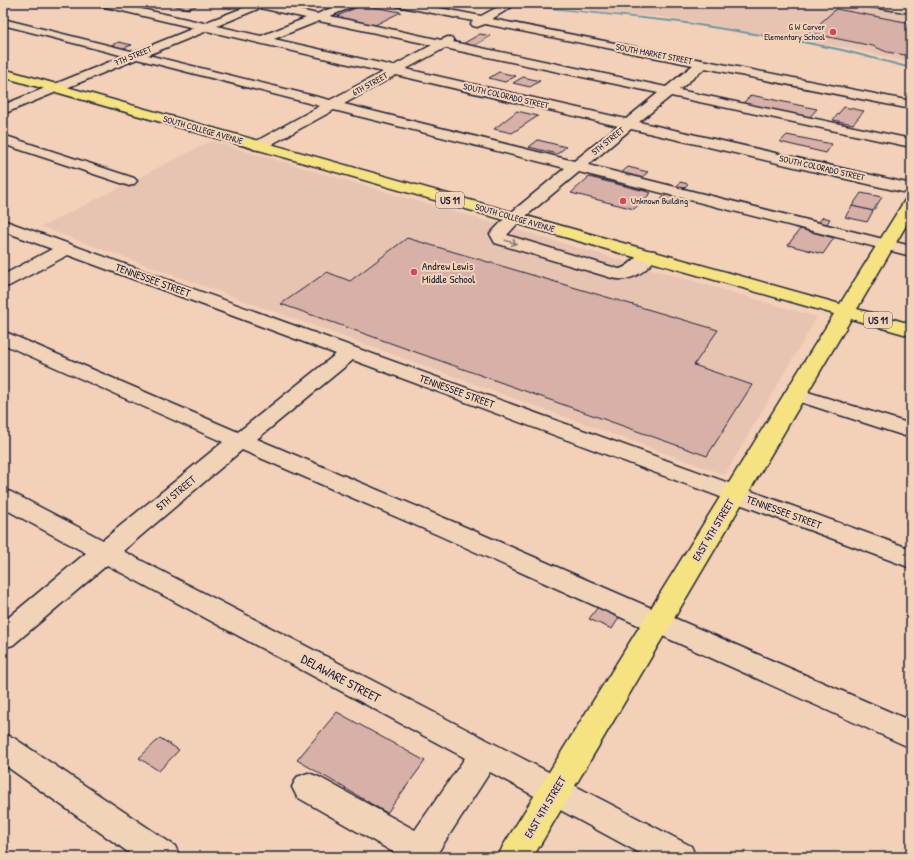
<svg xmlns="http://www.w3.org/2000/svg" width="914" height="860" viewBox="0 0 914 860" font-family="'Patrick Hand',sans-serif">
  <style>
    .built { fill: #e7c4b1 }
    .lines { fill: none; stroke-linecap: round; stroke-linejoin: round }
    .stream { fill: #6494a5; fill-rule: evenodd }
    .building { fill: #d7b0a8; stroke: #22223b }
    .minor-casing { stroke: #22223b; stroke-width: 3 }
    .major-casing { stroke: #22223b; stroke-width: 3 }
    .minor { fill: #f1d3b7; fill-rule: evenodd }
    .major { fill: #f5e382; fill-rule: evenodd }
    .oneway { stroke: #8a7a79 }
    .poi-dot { fill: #d1495b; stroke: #f1d3b7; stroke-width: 1.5 }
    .labels { text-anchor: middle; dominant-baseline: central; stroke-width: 4; stroke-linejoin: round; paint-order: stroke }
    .far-poi-label { font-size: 9px; fill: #22223b; stroke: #f1d3b7; text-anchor: end }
    .far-street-label { font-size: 9px; fill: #22223b; stroke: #f1d3b7 }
    .shield { fill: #f1d3b7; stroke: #605760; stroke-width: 1 }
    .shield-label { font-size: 10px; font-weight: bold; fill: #22223b }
    .poi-label { font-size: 11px; fill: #22223b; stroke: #f1d3b7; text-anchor: start }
    .street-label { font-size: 11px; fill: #22223b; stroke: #f1d3b7 }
    .near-street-label { font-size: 13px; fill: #22223b; stroke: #f1d3b7 }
  </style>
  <rect width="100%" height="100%" fill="#f3d1b8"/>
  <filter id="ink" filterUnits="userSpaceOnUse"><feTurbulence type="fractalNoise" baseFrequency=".025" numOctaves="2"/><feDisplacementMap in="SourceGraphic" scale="8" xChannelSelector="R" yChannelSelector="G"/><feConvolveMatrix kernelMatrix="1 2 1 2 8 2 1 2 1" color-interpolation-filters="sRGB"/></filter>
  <g filter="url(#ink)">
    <g class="built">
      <polygon points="601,3 847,3 911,14 911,63 849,48 662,17 584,13"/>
      <polygon points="211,141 817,317 725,475 41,227"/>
    </g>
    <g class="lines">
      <polygon class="stream" points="495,3 505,3 680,21 798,40 842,49 911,67 911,69 842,51 798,42 680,23"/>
    </g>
    <g class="building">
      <polygon points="172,3 189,3 198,5 188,9 168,4"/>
      <polygon points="229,3 242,3 230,8 221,6"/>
      <polygon points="362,5 401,12 373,26 333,18"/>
      <polygon points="836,9 911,23 911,56 887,52 873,46 809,33"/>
      <polygon points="480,34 491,36 470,48 459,46"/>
      <polygon points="119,42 132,45 121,49 109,46"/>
      <polygon points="499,72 516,76 505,82 489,78"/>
      <polygon points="523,77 540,81 530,87 513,83"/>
      <polygon points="751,95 817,109 808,119 741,105"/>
      <polygon points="844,107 864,111 853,124 833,120"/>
      <polygon points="517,111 538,116 512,133 494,129"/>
      <polygon points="787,135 832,144 826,153 780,142"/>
      <polygon points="538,140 566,147 557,154 529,147"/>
      <polygon points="628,167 648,172 640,179 620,174"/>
      <polygon points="597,175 648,188 645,191 593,178"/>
      <polygon points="589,177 645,191 651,193 634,209 571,193"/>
      <polygon points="680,182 688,184 683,189 676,188"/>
      <polygon points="668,193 686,198 678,206 659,201"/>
      <polygon points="861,193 882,197 873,211 852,206"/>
      <polygon points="852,206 873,211 867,222 845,217"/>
      <polygon points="823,217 830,219 826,225 818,223"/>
      <polygon points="800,229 834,238 823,254 788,245"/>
      <polygon points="407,238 718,330 694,365 752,385 707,456 281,304 327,272 350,281"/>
      <polygon points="600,604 622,613 612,629 589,619"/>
      <polygon points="337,712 425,761 387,813 297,760"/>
      <polygon points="160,738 179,750 159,771 139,758"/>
    </g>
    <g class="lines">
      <defs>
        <g id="minor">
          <polygon points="3,3 11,3 10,5 3,7"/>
          <path d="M96,3H115L204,23L248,6L245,3H269L317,14L343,3H358L357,5L330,16L441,40L448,37L452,38L454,41L453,42L666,87L693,65L485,24L477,27L473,26L471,24L473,21L397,6L392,3H414L481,16L505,3H518L492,19L911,101V109L705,68L679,90L911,139V147L671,96L639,122L911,184V194L631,129L588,165L911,246V256L579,172L520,221L507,235L619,269C634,266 638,247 655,251L658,255C647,271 632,283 612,278L495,243L490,234L508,215L565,168L334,110L263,149L258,150L253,149L251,146L253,143L320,106L137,59L3,114V105L124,56L3,25V19L135,52L194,28L97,5ZM260,8L306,18L261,36L217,26ZM319,21L432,45L393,66L274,39ZM207,31L383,72L330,100L148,55ZM445,48L658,93L626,119L406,69ZM396,75L618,126L574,161L344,104Z"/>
          <polygon points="861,3 887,3 911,7 911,13 866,6"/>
          <polygon points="3,135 134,178 137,181 134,184 129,186 124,184 3,144"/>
          <polygon points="3,220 911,549 911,568 353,360 257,439 456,523 911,721 911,748 438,535 242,450 123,551 691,846 696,857 647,857 490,772 435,857 399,857 400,856 297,797 292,787 297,777 308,773 319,777 415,830 465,758 107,565 13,645 3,648 3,622 86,553 3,508 3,490 11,492 103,540 223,442 3,344 3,331 238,432 336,354 68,255 9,286 3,287 3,275 52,249 3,231"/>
          <polygon points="795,388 911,424 911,438 788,398 784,394 788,390"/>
          <polygon points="3,734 14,738 175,846 180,857 135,857 3,764"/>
        </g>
        <polygon id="major" points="3,69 840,304 903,203 905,200 911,198 911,217 857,309 911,324 911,336 851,319 533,857 498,857 503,846 834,314 3,77"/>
      </defs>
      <use href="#minor" class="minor-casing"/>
      <use href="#major" class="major-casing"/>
      <use href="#minor" class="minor"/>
      <use href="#major" class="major"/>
    </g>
    <defs><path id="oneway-shaft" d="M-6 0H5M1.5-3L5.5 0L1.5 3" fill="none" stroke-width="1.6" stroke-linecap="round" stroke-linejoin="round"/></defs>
    <use class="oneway" href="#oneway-shaft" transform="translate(511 242) rotate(17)"/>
  </g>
  <g class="poi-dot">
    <circle cx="833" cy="32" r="4"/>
    <circle cx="623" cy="201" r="4"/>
    <circle cx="414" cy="272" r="4"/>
  </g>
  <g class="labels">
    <g class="far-poi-label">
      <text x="825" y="27">G W Carver<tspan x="825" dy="10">Elementary School</tspan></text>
      <text x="631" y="201" text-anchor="start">Unknown Building</text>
    </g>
    <g class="far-street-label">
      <text transform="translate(654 54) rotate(11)">SOUTH MARKET STREET</text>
      <text transform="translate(133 56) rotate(-22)">7TH STREET</text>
      <text transform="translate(370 84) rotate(-29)">6TH STREET</text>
      <text transform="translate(506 96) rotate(13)">SOUTH COLORADO STREET</text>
      <text transform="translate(203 130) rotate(16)">SOUTH COLLEGE AVENUE</text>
      <text transform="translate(608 141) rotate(-39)">5TH STREET</text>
      <text transform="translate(822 168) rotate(13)">SOUTH COLORADO STREET</text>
      <text transform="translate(515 218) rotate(16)">SOUTH COLLEGE AVENUE</text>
    </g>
    <g class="shield">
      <rect x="436" y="192" width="28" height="16" rx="3"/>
      <rect x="864" y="312" width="28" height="16" rx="3"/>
    </g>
    <g class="shield-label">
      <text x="450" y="200">US 11</text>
      <text x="878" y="320">US 11</text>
    </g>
    <g class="poi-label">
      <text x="422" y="266">Andrew Lewis<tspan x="422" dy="13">Middle School</tspan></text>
    </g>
    <g class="street-label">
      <text transform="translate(153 280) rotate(20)">TENNESSEE STREET</text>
      <text transform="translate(457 391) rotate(20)">TENNESSEE STREET</text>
      <text transform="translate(176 493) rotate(-40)">5TH STREET</text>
      <text transform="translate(784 512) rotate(20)">TENNESSEE STREET</text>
      <text transform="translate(713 530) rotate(-59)">EAST 4TH STREET</text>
      <text transform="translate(545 807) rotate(-59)">EAST 4TH STREET</text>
    </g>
    <g class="near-street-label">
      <text transform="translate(341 678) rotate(28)">DELAWARE STREET</text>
    </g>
  </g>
  <rect width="914" height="860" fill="none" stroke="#f1d3b7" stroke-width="16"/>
  <rect x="8" y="8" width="898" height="844" fill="none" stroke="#22223b" stroke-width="1.5" filter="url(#ink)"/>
</svg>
